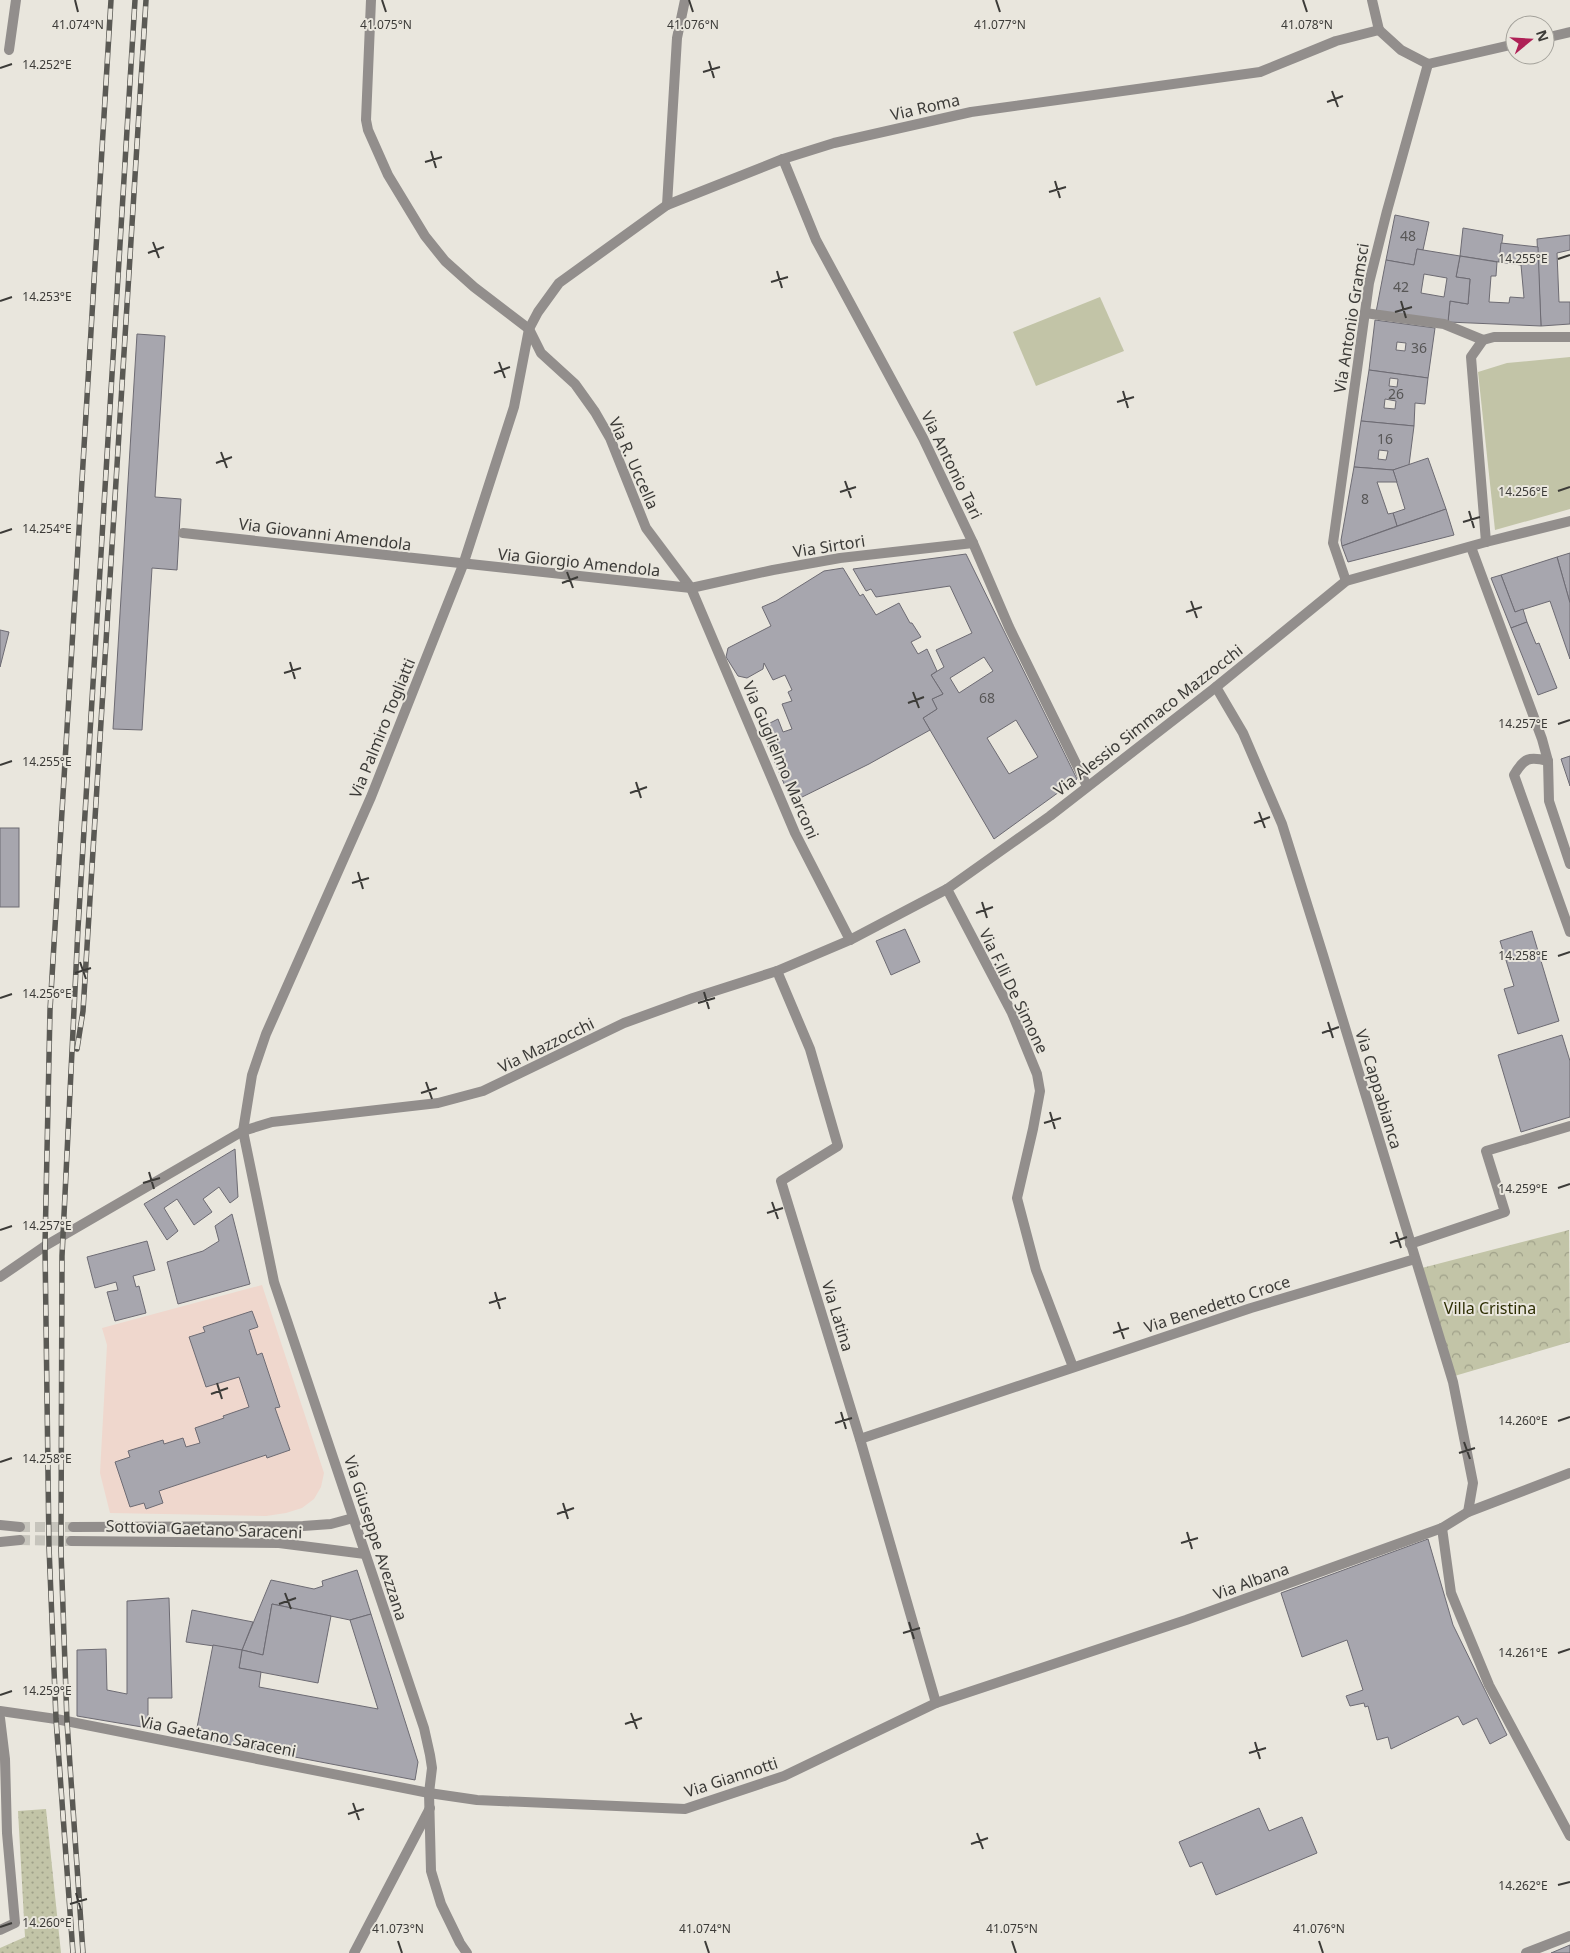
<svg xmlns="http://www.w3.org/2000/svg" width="1570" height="1953" viewBox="0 0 1570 1953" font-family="'Noto Sans',sans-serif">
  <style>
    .education { fill: #efd7cd }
    .grass { fill: url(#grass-dots) }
    .park { fill: url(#park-crowns) }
    .garden { fill: #c2c4a7 }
    .building { fill: #a7a6ae; stroke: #6d6b73; fill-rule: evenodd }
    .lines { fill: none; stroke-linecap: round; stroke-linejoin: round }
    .tertiary-tunnel { stroke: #c6c4bc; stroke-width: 10; stroke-dasharray: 10 5; stroke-linecap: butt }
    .pedestrian { stroke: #928e8c; stroke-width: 10 }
    .minor { stroke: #928e8c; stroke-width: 10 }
    .tertiary { stroke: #928e8c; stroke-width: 10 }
    .rail-casing { stroke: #5a5954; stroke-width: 5.5 }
    .rail { stroke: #e9e6dd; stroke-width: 4; stroke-dasharray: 11; stroke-linecap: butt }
    .ticks { fill: none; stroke: #3c3b38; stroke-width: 2 }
    .labels { text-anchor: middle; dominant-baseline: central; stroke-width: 4; stroke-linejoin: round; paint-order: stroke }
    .number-label { font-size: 14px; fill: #575656 }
    .street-label { font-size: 16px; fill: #3c3b38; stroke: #e9e6dd }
    .park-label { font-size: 16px; fill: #2e2f04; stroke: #e9e6dd }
    .ticks-label { font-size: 12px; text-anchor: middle; fill: #3c3b38; stroke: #e9e6dd; stroke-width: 4; stroke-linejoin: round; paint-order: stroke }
  </style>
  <defs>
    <pattern id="grass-dots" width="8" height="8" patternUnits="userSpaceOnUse" patternTransform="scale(1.25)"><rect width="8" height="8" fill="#c2c4a7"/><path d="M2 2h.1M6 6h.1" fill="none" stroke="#9fa089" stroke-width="1.8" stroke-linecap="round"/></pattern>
    <pattern id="park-crowns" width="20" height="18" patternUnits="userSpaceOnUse" patternTransform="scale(1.25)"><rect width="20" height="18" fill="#c2c4a7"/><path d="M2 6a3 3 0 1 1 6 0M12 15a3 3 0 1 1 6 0" fill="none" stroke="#9fa089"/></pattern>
  </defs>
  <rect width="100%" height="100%" fill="#e9e6dd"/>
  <polygon class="education" points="262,1285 324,1473 321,1487 314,1499 302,1508 286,1513 266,1516 110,1513 100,1473 107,1345 102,1328"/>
  <polygon class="grass" points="46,1809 61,1953 0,1953 0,1948 25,1937 18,1811"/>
  <polygon class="park" points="1569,1230 1570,1342 1451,1377 1418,1269"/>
  <g class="garden">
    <polygon points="1100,297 1124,351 1036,386 1013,332"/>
    <polygon points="1570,357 1570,509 1495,530 1478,372 1507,363"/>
  </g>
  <g class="building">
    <polygon points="1395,215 1429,222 1423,250 1417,249 1414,265 1386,260"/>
    <polygon points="1463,228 1503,235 1499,262 1460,256"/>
    <polygon points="1570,235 1570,250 1557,253 1559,302 1570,302 1570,324 1541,326 1537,239"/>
    <polygon points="1501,243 1538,247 1541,326 1448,322 1450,301 1468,304 1470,279 1456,277 1460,256 1497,262 1496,276 1491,276 1489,302 1509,303 1510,297 1524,298 1521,265 1499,262"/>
    <path d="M1417,249L1460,256L1456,277L1470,279L1468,304L1450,301L1448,322L1376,312L1386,260L1414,265ZM1424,274L1447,278L1444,297L1421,293Z"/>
    <path d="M1375,320L1435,328L1428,378L1369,370ZM1397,342L1406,343L1405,351L1396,350Z"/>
    <polygon points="137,334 165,336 155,497 181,499 177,570 152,568 142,730 113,729"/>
    <path d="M1369,370L1428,378L1425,404L1415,403L1414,426L1361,421ZM1390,378L1398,379L1397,387L1389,386ZM1385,399L1396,401L1395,409L1384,408Z"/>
    <path d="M1361,421L1414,426L1409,465L1393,470L1354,467ZM1379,450L1388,451L1386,460L1378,459Z"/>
    <polygon points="1428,458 1446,509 1397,526 1393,513 1405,509 1393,470"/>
    <polygon points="1354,467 1393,470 1397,482 1377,482 1388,514 1393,513 1397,526 1342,546 1341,540"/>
    <polygon points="1446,509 1454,535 1348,562 1342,546"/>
    <polygon points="1570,553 1570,603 1557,557"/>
    <path d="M966,554L1077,779L994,839L923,718L937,709L932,699L943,694L931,675L944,667L936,650L972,633L950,586L876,597L871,589L866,591L853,569ZM984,657L993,671L959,693L950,678ZM1016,720L1038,757L1009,774L987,738Z"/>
    <polygon points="1557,557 1570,603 1570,659 1550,601 1515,612 1501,575"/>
    <polygon points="843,568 860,596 863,594 876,615 899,603 910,623 912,623 921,637 911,642 918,654 927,649 937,671 931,675 943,694 932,699 937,709 923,718 930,730 869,764 792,802 760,728 778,719 783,732 792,729 782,704 792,701 788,692 792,690 785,675 773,680 764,663 763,669 747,678 738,676 726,657 728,648 771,626 762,607 776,601 824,571"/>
    <polygon points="1501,575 1515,612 1523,609 1527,622 1511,628 1491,578"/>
    <polygon points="1527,622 1536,644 1539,643 1557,688 1538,695 1511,628"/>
    <polygon points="0,630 9,632 0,667"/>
    <polygon points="1570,756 1570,786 1561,759"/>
    <rect x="0" y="828" width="19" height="79"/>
    <polygon points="905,929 920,962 891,975 876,941"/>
    <polygon points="1532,931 1559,1021 1518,1034 1504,989 1514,986 1500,941"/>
    <polygon points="1562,1035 1570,1061 1570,1117 1521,1132 1498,1055"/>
    <polygon points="235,1149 238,1197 230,1203 219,1187 203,1199 212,1212 194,1225 177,1199 164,1208 178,1231 167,1240 144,1204"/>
    <polygon points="232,1214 250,1284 178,1304 167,1262 203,1251 219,1241 215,1226"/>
    <polygon points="147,1241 155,1270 133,1276 136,1287 139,1286 146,1313 115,1321 107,1292 118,1290 116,1282 95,1288 87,1257"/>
    <polygon points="252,1311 258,1327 249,1330 257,1355 262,1353 280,1407 275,1408 290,1450 267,1458 266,1455 159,1491 163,1503 146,1509 144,1503 130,1507 115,1462 130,1457 128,1451 163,1440 164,1444 183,1438 186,1447 200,1443 195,1428 224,1418 223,1416 249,1407 239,1377 206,1387 189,1337 205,1332 203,1327"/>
    <polygon points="1428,1539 1453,1625 1507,1735 1490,1744 1477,1718 1463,1725 1458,1716 1391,1749 1388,1737 1377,1740 1368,1706 1365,1707 1364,1703 1350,1706 1346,1696 1363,1690 1347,1640 1302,1657 1281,1593"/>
    <polygon points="357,1570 371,1614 350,1620 272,1604 263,1655 242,1650 271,1580 314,1589 323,1586 322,1581"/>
    <polygon points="169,1598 172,1698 148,1698 148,1728 77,1716 77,1650 106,1649 107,1690 127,1694 127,1601"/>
    <polygon points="272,1604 331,1616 318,1683 239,1668 242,1650 263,1655"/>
    <polygon points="192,1610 253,1622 242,1650 186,1642"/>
    <polygon points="371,1614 418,1762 415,1780 195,1738 213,1645 242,1650 239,1668 261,1672 259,1687 378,1709 350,1620"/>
    <polygon points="1259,1808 1269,1831 1302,1817 1317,1853 1216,1895 1202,1862 1190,1867 1179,1842"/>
    <polygon points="1570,1945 1570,1953 1551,1953"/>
  </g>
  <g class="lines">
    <g class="tertiary-tunnel">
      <polyline points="20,1527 73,1527"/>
      <polyline points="20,1540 71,1541"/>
    </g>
    <polyline class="pedestrian" points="1365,313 1444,324 1483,340"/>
    <g class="minor">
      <polyline points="371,0 366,120 368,130 388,175 425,236 445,261 474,287 529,329 541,353 575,384 595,412 610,438 646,528 691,588 795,833 850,940"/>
      <polyline points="9,50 16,0"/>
      <polyline points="783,159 816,240 923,438 973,543 1009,627 1087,786"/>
      <polyline points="183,533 691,588 773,570 840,558 973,543"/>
      <polyline points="1486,542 1471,357 1483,340 1494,337 1570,337"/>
      <polyline points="1471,547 1542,739 1548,761 1549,801 1570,864"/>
      <polyline points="1346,581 1333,543 1369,283 1387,211 1428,64"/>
      <polyline points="1216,687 1243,733 1282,824 1323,955 1453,1382 1473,1483 1468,1512"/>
      <path d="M1548,761C1529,756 1524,758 1514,775L1570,932"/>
      <polyline points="947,889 1012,1013 1037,1074 1040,1091 1033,1129 1017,1198 1036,1270 1073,1367"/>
      <polyline points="777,971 810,1049 838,1146 781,1181 860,1439 936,1703"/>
      <polyline points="1410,1244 1505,1212 1486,1151 1570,1126"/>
      <polyline points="0,1277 45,1246 243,1131 272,1122 438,1103 483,1091 624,1023 693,998 777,971 850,940 947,889 1050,816 1216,687 1346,581 1486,542 1570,521"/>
      <polyline points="860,1439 1251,1308 1415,1259"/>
      <polyline points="1442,1528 1451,1593 1489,1685 1570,1836"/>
      <polyline points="0,1711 56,1719 429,1793 477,1800 685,1809 784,1776 936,1703 1186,1620 1442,1528 1468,1512 1570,1473"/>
      <polyline points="0,1718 5,1759 7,1833 15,1923 0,1930"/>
      <polyline points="354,1953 430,1808"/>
      <polyline points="1526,1953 1570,1936"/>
    </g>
    <g class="tertiary">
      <polyline points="1372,0 1379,30"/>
      <polyline points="1379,30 1401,50 1428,64 1515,44"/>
      <polyline points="1545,38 1570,32"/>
      <polyline points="667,205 677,38 685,0"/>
      <polyline points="0,1525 20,1527"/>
      <polyline points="73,1527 303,1526 331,1524 353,1518"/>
      <polyline points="71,1541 279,1543 365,1554"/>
      <polyline points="0,1542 20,1540"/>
      <polyline points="467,1953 460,1943 441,1904 431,1871 429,1793 432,1768 430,1755 424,1728 274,1282 243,1131 252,1075 266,1034 371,797 463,565 514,407 529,329 538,312 559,283 667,205 783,159 834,143 971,112 1260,72 1336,41 1379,30"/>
    </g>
    <defs>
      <g id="rail">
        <polyline points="77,1049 83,1011 146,0"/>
        <polyline points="73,1953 56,1719 49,1547 45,1246 50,1010 111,0"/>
        <polyline points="83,1953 67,1722 61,1551 62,1256 78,928 135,0"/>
      </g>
    </defs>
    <use href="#rail" class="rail-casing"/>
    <use href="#rail" class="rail"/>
  </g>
  <path class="ticks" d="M75,0L78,12M382,0L386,12M689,0L693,12M996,0L1000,12M1303,0L1307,12M709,61L714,78M0,68L12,64M703,72L720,67M1332,91L1338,107M1327,102L1343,96M431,151L436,168M425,162L442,157M1055,181L1060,198M1049,192L1066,187M153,242L159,258M148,253L164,247M1558,259L1570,255M777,271L782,288M771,282L788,277M0,301L12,297M1401,301L1406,318M1395,312L1412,307M499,362L505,378M494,373L510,367M1123,391L1128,408M1117,402L1134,397M221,452L227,468M216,463L232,457M845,481L851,498M1558,491L1570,487M840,492L856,487M1469,511L1474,528M1463,522L1480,517M0,533L12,529M567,572L573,588M562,583L578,577M1191,601L1197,618M1186,612L1202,607M290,662L295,679M284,673L301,668M913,692L919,708M908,703L924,697M1558,724L1570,720M0,765L12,761M636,782L641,798M630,793L647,787M1259,812L1265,828M1254,823L1270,817M358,872L363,889M352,883L369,878M982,902L987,918M976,913L993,907M1558,956L1570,952M80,962L86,979M75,973L91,968M704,992L709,1009M0,998L12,994M698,1003L715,998M1328,1022L1333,1038M1322,1033L1339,1027M426,1082L432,1099M421,1093L437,1088M1050,1112L1055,1129M1044,1123L1061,1118M149,1172L154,1189M143,1183L160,1178M1558,1188L1570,1184M772,1202L778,1219M767,1213L783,1208M0,1230L12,1226M1396,1232L1401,1248M1390,1243L1407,1237M495,1292L500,1309M489,1303L506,1298M1118,1322L1124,1339M1113,1333L1129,1328M217,1383L222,1399M211,1394L228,1388M841,1412L846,1429M1558,1421L1570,1417M835,1423L852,1418M1464,1442L1470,1459M1459,1453L1475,1448M0,1462L12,1458M563,1503L568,1519M557,1514L574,1508M1187,1532L1192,1549M1181,1543L1198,1538M285,1593L291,1609M279,1604L296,1598M909,1622L914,1639M903,1633L920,1628M1558,1653L1570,1649M0,1695L12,1691M631,1713L637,1729M625,1724L642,1718M1255,1742L1260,1759M1249,1753L1266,1748M353,1803L359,1820M348,1814L364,1809M977,1833L983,1849M971,1844L988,1838M1558,1885L1570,1882M76,1893L81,1910M70,1904L87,1899M0,1927L12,1923M398,1941L402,1953M705,1941L709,1953M1012,1941L1016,1953M1319,1941L1323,1953"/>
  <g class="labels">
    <g class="number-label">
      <text x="1408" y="235">48</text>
      <text x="1401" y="286">42</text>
      <text x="1419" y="347">36</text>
      <text x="1396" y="393">26</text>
      <text x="1385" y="438">16</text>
      <text x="1365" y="498">8</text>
      <text x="987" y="697">68</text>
    </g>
    <g class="street-label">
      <text transform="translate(925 107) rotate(-13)">Via Roma</text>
      <text transform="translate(1351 318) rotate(-81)">Via Antonio Gramsci</text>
      <text transform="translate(634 463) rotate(66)">Via R. Uccella</text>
      <text transform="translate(952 465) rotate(64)">Via Antonio Tari</text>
      <text transform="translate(325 534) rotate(7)">Via Giovanni Amendola</text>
      <text transform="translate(829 546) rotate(-9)">Via Sirtori</text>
      <text transform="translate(579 562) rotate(6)">Via Giorgio Amendola</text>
      <text transform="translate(1148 720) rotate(-38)">Via Alessio Simmaco Mazzocchi</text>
      <text transform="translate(382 728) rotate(-68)">Via Palmiro Togliatti</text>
      <text transform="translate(781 760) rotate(67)">Via Guglielmo Marconi</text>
      <text transform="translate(1014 991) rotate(64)">Via F.lli De Simone</text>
      <text transform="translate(546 1045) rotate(-26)">Via Mazzocchi</text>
      <text transform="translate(1379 1089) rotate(73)">Via Cappabianca</text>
      <text transform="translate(1217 1304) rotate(-18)">Via Benedetto Croce</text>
      <text transform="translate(838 1316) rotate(73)">Via Latina</text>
      <text transform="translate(204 1529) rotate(2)">Sottovia Gaetano Saraceni</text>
      <text transform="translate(376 1538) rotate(72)">Via Giuseppe Avezzana</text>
      <text transform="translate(1251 1581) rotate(-20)">Via Albana</text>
      <text transform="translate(218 1736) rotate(11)">Via Gaetano Saraceni</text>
      <text transform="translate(731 1777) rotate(-18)">Via Giannotti</text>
    </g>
    <g class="park-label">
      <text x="1490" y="1308">Villa Cristina</text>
    </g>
  </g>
  <g class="ticks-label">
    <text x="78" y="29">41.074°N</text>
    <text x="386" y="29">41.075°N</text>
    <text x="693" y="29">41.076°N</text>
    <text x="1000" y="29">41.077°N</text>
    <text x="1307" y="29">41.078°N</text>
    <text x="47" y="69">14.252°E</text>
    <text x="1523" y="263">14.255°E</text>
    <text x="47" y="301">14.253°E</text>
    <text x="1523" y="496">14.256°E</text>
    <text x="47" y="533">14.254°E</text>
    <text x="1523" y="728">14.257°E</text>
    <text x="47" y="766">14.255°E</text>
    <text x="1523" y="960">14.258°E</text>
    <text x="47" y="998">14.256°E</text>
    <text x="1523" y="1193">14.259°E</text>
    <text x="47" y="1230">14.257°E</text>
    <text x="1523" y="1425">14.260°E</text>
    <text x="47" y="1463">14.258°E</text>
    <text x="1523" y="1657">14.261°E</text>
    <text x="47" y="1695">14.259°E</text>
    <text x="1523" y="1890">14.262°E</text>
    <text x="47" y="1927">14.260°E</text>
    <text x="398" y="1933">41.073°N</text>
    <text x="705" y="1933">41.074°N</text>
    <text x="1012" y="1933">41.075°N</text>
    <text x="1319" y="1933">41.076°N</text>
  </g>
  <g transform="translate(1530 40) rotate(72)"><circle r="24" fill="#e9e6dd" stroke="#a4a29b"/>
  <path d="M0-4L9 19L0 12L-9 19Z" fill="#af2056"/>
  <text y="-8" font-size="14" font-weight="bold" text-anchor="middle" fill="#3c3b38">N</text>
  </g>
</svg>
